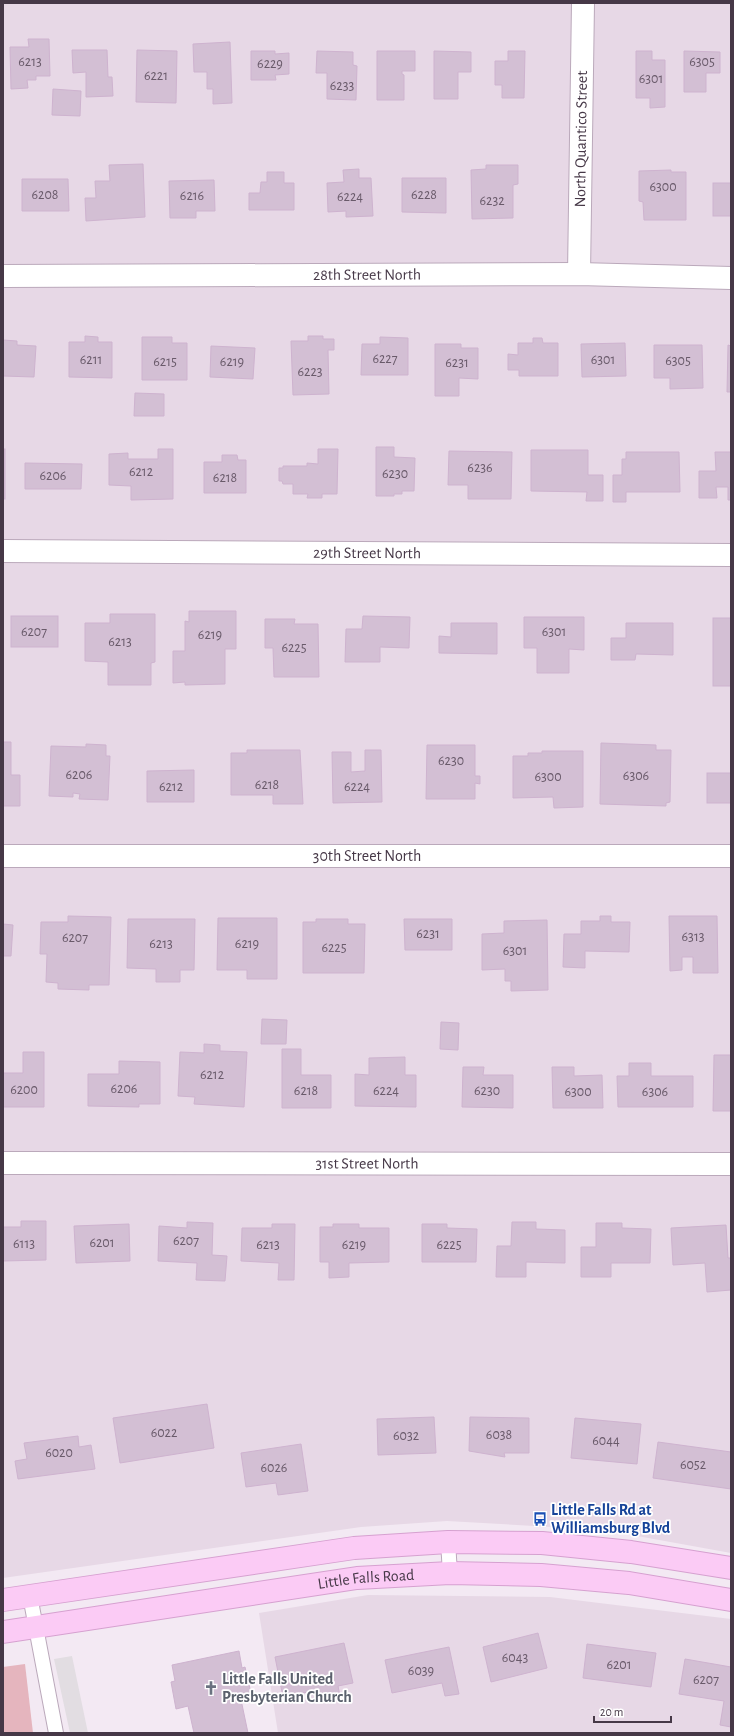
<svg xmlns="http://www.w3.org/2000/svg" width="734" height="1736" viewBox="0 0 734 1736" font-family="'Alegreya Sans',sans-serif">
  <style>
    .residential { fill: #e7d8e6 }
    .green { fill: #e5b5be }
    .parking { fill: #e2dde2 }
    .building { fill: #d3bfd4; stroke: #ceb3cf }
    .lines { fill: none; stroke-linecap: round; stroke-linejoin: round }
    .lane-casing { stroke: #bba9bb; stroke-width: 16 }
    .street-casing { stroke: #bba9bb; stroke-width: 24 }
    .secondary-casing { stroke: #d6a1d0; stroke-width: 24 }
    .lane { stroke: #fff; stroke-width: 14 }
    .street { stroke: #fff; stroke-width: 22 }
    .secondary { stroke: #fbcbf5; stroke-width: 22 }
    .labels { text-anchor: middle; dominant-baseline: central; stroke-width: 3.5; stroke-linejoin: round; paint-order: stroke }
    .number-label { font-size: 14px; fill: #695a6a }
    .street-label { font-size: 16px; fill: #463847; stroke: #fff }
    .transit-label { font-size: 16px; font-weight: bold; fill: #164399; stroke: #fff; text-anchor: start }
    .worship-label { font-size: 16px; font-weight: bold; fill: #5b616d; stroke: #fff; text-anchor: start }
  </style>
  <rect width="100%" height="100%" fill="#f3e9f3"/>
  <g class="residential">
    <polygon points="3,3 731,3 731,1553 604,1530 447,1521 361,1527 3,1578"/>
    <polygon points="368,1595 550,1597 731,1619 731,1733 278,1733 259,1613"/>
  </g>
  <polygon class="green" points="25,1664 33,1733 3,1733 3,1667"/>
  <polygon class="parking" points="72,1656 88,1733 70,1733 54,1659"/>
  <g class="building">
    <polygon points="28,39 49,39 50,76 36,76 36,80 27,80 28,88 11,89 10,47 29,47"/>
    <polygon points="230,42 232,103 213,104 213,89 207,89 207,72 194,72 193,44"/>
    <polygon points="72,50 107,50 108,77 112,77 113,96 86,97 86,72 73,73"/>
    <polygon points="137,50 177,51 176,103 136,102"/>
    <polygon points="251,51 275,51 275,54 289,53 289,74 275,75 276,80 251,80"/>
    <polygon points="317,51 353,52 353,65 357,66 356,100 327,99 327,73 316,73"/>
    <polygon points="377,51 415,51 415,71 402,71 402,74 404,75 404,100 377,100"/>
    <polygon points="434,51 471,52 471,72 458,72 458,99 434,99"/>
    <polygon points="508,51 525,51 524,98 502,98 502,85 495,85 495,61 508,61"/>
    <polygon points="636,51 652,51 652,60 665,60 665,107 650,108 650,98 636,98"/>
    <polygon points="684,51 720,52 720,73 706,73 706,92 684,92"/>
    <polygon points="53,89 81,91 80,116 52,115"/>
    <polygon points="143,164 145,217 86,221 85,198 96,198 95,181 110,181 109,165"/>
    <polygon points="486,165 518,165 518,184 513,185 513,218 472,219 471,170 486,169"/>
    <polygon points="359,169 359,178 371,178 373,216 346,217 346,211 328,212 327,183 344,182 343,170"/>
    <polygon points="671,170 671,172 686,172 686,220 644,220 643,202 639,201 639,171"/>
    <polygon points="267,172 284,172 284,183 294,183 294,210 249,210 249,193 260,193 261,182 267,182"/>
    <polygon points="402,178 446,178 446,213 402,212"/>
    <polygon points="22,179 68,179 69,211 22,211"/>
    <polygon points="214,180 215,211 196,211 196,218 170,218 169,181"/>
    <rect x="713" y="183" width="18" height="33"/>
    <polygon points="85,336 98,337 98,342 112,342 112,378 69,377 69,342 85,342"/>
    <polygon points="308,336 323,336 323,339 334,339 334,350 328,350 329,394 293,395 291,341 308,341"/>
    <polygon points="142,337 172,337 172,343 187,343 187,380 142,380"/>
    <polygon points="380,337 408,338 408,375 361,375 362,344 380,344"/>
    <polygon points="533,338 542,338 543,343 558,343 558,376 519,376 519,370 508,370 508,354 518,355 518,343 533,343"/>
    <polygon points="3,340 17,341 17,345 36,346 34,377 3,376"/>
    <polygon points="625,343 626,376 582,377 581,344"/>
    <polygon points="435,344 461,344 461,348 478,348 478,379 459,378 459,396 435,396"/>
    <polygon points="654,345 702,345 703,388 670,389 670,378 654,378"/>
    <polygon points="728,345 731,346 731,392 727,392"/>
    <polygon points="211,346 255,348 253,379 210,377"/>
    <polygon points="135,393 164,394 164,416 134,416"/>
    <polygon points="376,447 394,447 394,457 415,458 414,491 402,491 402,494 394,494 394,496 376,496"/>
    <rect x="3" y="449" width="2" height="50"/>
    <polygon points="158,449 173,449 173,499 131,500 131,486 109,485 109,454 128,453 128,459 158,459"/>
    <polygon points="318,449 338,449 337,494 322,494 322,498 307,498 308,494 293,494 293,484 283,484 282,481 279,481 279,468 283,468 283,466 307,466 307,463 318,464"/>
    <polygon points="531,450 588,450 588,475 603,475 603,501 586,501 587,492 531,491"/>
    <polygon points="449,451 512,452 511,499 468,499 468,485 448,485"/>
    <polygon points="626,452 679,452 680,492 626,492 626,502 613,502 613,475 622,475 622,459 626,459"/>
    <polygon points="715,452 731,452 731,500 728,500 728,487 716,487 717,498 699,498 699,471 716,471"/>
    <polygon points="222,455 237,455 238,460 246,460 246,493 204,493 204,462 222,462"/>
    <polygon points="25,463 82,464 81,489 25,489"/>
    <polygon points="189,611 236,611 236,649 225,649 225,684 185,685 185,682 173,683 173,651 185,651 185,621 189,622"/>
    <polygon points="110,614 155,614 155,662 151,663 151,685 108,685 108,662 85,661 85,623 110,623"/>
    <rect x="11" y="616" width="47" height="31"/>
    <polygon points="363,616 410,617 409,648 380,647 380,662 345,662 346,629 362,629"/>
    <polygon points="524,617 584,617 584,650 569,649 569,673 537,673 537,648 524,648"/>
    <rect x="713" y="618" width="18" height="68"/>
    <polygon points="265,619 295,619 294,624 318,624 319,677 274,677 273,648 265,648"/>
    <polygon points="451,623 497,623 497,654 439,653 439,636 451,637"/>
    <polygon points="626,623 673,623 673,655 636,654 635,660 611,660 611,638 626,638"/>
    <polygon points="3,742 11,742 11,775 20,775 20,806 3,806"/>
    <polygon points="601,743 656,745 656,750 671,750 670,802 666,803 666,806 600,804"/>
    <polygon points="86,744 106,745 106,756 110,756 108,800 79,799 80,794 73,793 73,797 49,796 51,746 86,747"/>
    <polygon points="427,745 475,745 475,776 480,776 480,784 475,783 475,799 426,799"/>
    <polygon points="247,750 300,750 303,804 273,804 273,795 231,795 231,753 247,753"/>
    <polygon points="365,750 381,750 382,802 333,803 332,752 351,752 351,772 365,771"/>
    <polygon points="542,751 583,751 583,807 554,808 553,797 513,798 513,756 528,756 528,753 542,753"/>
    <polygon points="194,770 194,802 147,802 147,771"/>
    <rect x="707" y="773" width="24" height="30"/>
    <polygon points="68,916 111,917 109,985 89,985 89,990 58,989 58,983 46,982 47,954 40,954 41,922 68,922"/>
    <polygon points="600,916 611,916 611,922 630,922 629,952 585,951 585,968 563,967 564,934 581,934 581,921 600,921"/>
    <polygon points="669,916 717,916 718,973 693,973 693,957 682,957 682,970 670,971"/>
    <polygon points="218,918 277,918 277,979 247,979 247,970 217,970"/>
    <polygon points="128,919 195,919 194,970 180,970 180,982 156,982 156,969 127,968"/>
    <polygon points="316,919 348,919 348,924 365,924 364,973 303,973 303,922 316,922"/>
    <polygon points="404,919 452,919 452,950 405,950"/>
    <polygon points="547,920 548,990 511,991 511,981 505,981 505,969 482,970 482,934 504,933 504,921"/>
    <polygon points="3,924 13,925 11,956 3,956"/>
    <polygon points="262,1019 287,1020 286,1044 261,1044"/>
    <polygon points="441,1022 459,1023 458,1050 440,1049"/>
    <polygon points="204,1044 220,1045 220,1051 247,1052 244,1107 194,1104 195,1097 178,1096 180,1052 204,1053"/>
    <polygon points="282,1049 301,1049 301,1075 331,1075 331,1108 282,1108"/>
    <polygon points="23,1052 44,1052 44,1107 3,1107 3,1073 23,1073"/>
    <polygon points="714,1055 731,1055 731,1111 713,1111"/>
    <polygon points="405,1057 405,1075 416,1075 416,1107 355,1106 355,1074 369,1075 369,1058"/>
    <polygon points="119,1061 160,1062 160,1104 139,1104 139,1107 88,1106 88,1074 119,1074"/>
    <polygon points="629,1063 651,1063 651,1076 693,1076 693,1107 618,1107 617,1076 629,1076"/>
    <polygon points="463,1067 484,1067 483,1075 513,1075 513,1108 462,1107"/>
    <polygon points="552,1067 574,1067 574,1076 602,1075 603,1108 553,1108"/>
    <polygon points="21,1221 46,1221 46,1260 3,1261 3,1227 21,1227"/>
    <polygon points="187,1222 213,1223 212,1255 227,1256 225,1281 196,1280 197,1263 158,1261 159,1226 187,1228"/>
    <polygon points="512,1222 536,1222 536,1229 565,1230 565,1263 526,1262 526,1277 496,1277 497,1246 511,1246"/>
    <polygon points="596,1223 622,1223 622,1228 651,1229 650,1263 611,1263 611,1277 581,1277 581,1247 596,1247"/>
    <polygon points="129,1224 130,1261 76,1263 74,1226"/>
    <polygon points="272,1224 295,1224 294,1280 278,1280 279,1263 241,1261 242,1228 272,1228"/>
    <polygon points="333,1224 359,1224 359,1228 389,1228 389,1262 349,1263 349,1277 329,1278 329,1262 320,1262 320,1227 333,1227"/>
    <polygon points="422,1224 447,1224 447,1228 477,1229 476,1262 422,1262"/>
    <polygon points="726,1225 728,1258 731,1258 731,1290 707,1292 705,1263 673,1265 671,1228"/>
    <polygon points="207,1404 214,1448 120,1463 113,1418"/>
    <polygon points="434,1417 436,1453 378,1455 377,1419"/>
    <polygon points="470,1417 529,1418 529,1453 504,1453 505,1457 469,1451"/>
    <polygon points="575,1418 641,1424 637,1464 571,1458"/>
    <polygon points="78,1436 79,1447 91,1445 95,1469 18,1479 15,1461 27,1459 24,1443"/>
    <polygon points="658,1442 731,1452 731,1489 653,1478"/>
    <polygon points="301,1444 308,1491 278,1495 276,1483 246,1487 241,1453"/>
    <polygon points="538,1633 547,1668 491,1682 483,1647"/>
    <polygon points="344,1643 353,1683 338,1686 340,1696 320,1700 318,1690 283,1697 275,1657"/>
    <polygon points="587,1644 656,1653 651,1687 583,1678"/>
    <polygon points="449,1647 459,1694 445,1696 442,1683 392,1693 385,1660"/>
    <polygon points="239,1651 242,1668 245,1667 251,1693 240,1695 248,1733 194,1733 188,1706 176,1709 171,1682 175,1681 172,1665"/>
    <polygon points="685,1659 731,1667 731,1727 720,1725 724,1701 679,1694"/>
  </g>
  <g class="lines">
    <defs>
      <g id="lane">
        <polyline points="448,1542 450,1573"/>
        <polyline points="30,1596 56,1733"/>
      </g>
      <g id="street">
        <path id="s1" d="M579,274L583,3"/>
        <path id="s2" d="M3,276L579,274L731,278"/>
        <path id="s3" d="M3,551L731,555"/>
        <path id="s4" d="M3,856H731"/>
        <path id="s5" d="M3,1163L731,1164"/>
      </g>
      <g id="secondary">
        <polyline points="3,1600 354,1548 448,1542 542,1543 631,1552 731,1568"/>
        <path id="s6" d="M3,1632L357,1578L450,1573L541,1575L629,1583L731,1600"/>
      </g>
    </defs>
    <use href="#lane" class="lane-casing"/>
    <use href="#street" class="street-casing"/>
    <use href="#secondary" class="secondary-casing"/>
    <use href="#lane" class="lane"/>
    <use href="#street" class="street"/>
    <use href="#secondary" class="secondary"/>
  </g>
  <defs>
    <symbol id="bus-bare" viewBox="-9 -9 18 18"><path d="M-5-6H5V4H4V6H2V4H-2V6H-4V4H-5ZM-3.5-4V0h7V-4ZM-3.5 1.2v1.5H-2V1.2ZM2 1.2v1.5H3.5V1.2Z" fill="#1a4fb4" stroke="#fff" stroke-width="2.5" paint-order="stroke"/></symbol>
    <symbol id="church-bare" viewBox="-9 -9 18 18"><path d="M-1.2-6h2.4v3.5h3.3v2.4h-3.3V6h-2.4V-.1h-3.3v-2.4h3.3Z" fill="#6b7280" stroke="#fff" stroke-width="2.5" paint-order="stroke"/></symbol>
  </defs>
  <g fill-rule="evenodd">
    <use href="#bus-bare" x="530" y="1509" width="20" height="20"/>
    <use href="#church-bare" x="201" y="1678" width="20" height="20"/>
  </g>
  <g class="labels">
    <g class="number-label">
      <text x="30" y="62">6213</text>
      <text x="702" y="62">6305</text>
      <text x="270" y="64">6229</text>
      <text x="156" y="76">6221</text>
      <text x="651" y="79">6301</text>
      <text x="342" y="86">6233</text>
      <text x="663" y="187">6300</text>
      <text x="45" y="195">6208</text>
      <text x="424" y="195">6228</text>
      <text x="192" y="196">6216</text>
      <text x="350" y="197">6224</text>
      <text x="492" y="201">6232</text>
      <text x="385" y="359">6227</text>
      <text x="91" y="360">6211</text>
      <text x="603" y="360">6301</text>
      <text x="678" y="361">6305</text>
      <text x="165" y="362">6215</text>
      <text x="232" y="362">6219</text>
      <text x="457" y="363">6231</text>
      <text x="310" y="372">6223</text>
      <text x="480" y="468">6236</text>
      <text x="141" y="472">6212</text>
      <text x="395" y="474">6230</text>
      <text x="53" y="476">6206</text>
      <text x="225" y="478">6218</text>
      <text x="34" y="632">6207</text>
      <text x="554" y="632">6301</text>
      <text x="210" y="635">6219</text>
      <text x="120" y="642">6213</text>
      <text x="294" y="648">6225</text>
      <text x="451" y="761">6230</text>
      <text x="79" y="775">6206</text>
      <text x="636" y="776">6306</text>
      <text x="548" y="777">6300</text>
      <text x="267" y="785">6218</text>
      <text x="171" y="787">6212</text>
      <text x="357" y="787">6224</text>
      <text x="428" y="934">6231</text>
      <text x="693" y="937">6313</text>
      <text x="75" y="938">6207</text>
      <text x="161" y="944">6213</text>
      <text x="247" y="944">6219</text>
      <text x="334" y="948">6225</text>
      <text x="515" y="951">6301</text>
      <text x="212" y="1075">6212</text>
      <text x="124" y="1089">6206</text>
      <text x="24" y="1090">6200</text>
      <text x="306" y="1091">6218</text>
      <text x="386" y="1091">6224</text>
      <text x="487" y="1091">6230</text>
      <text x="578" y="1092">6300</text>
      <text x="655" y="1092">6306</text>
      <text x="186" y="1241">6207</text>
      <text x="102" y="1243">6201</text>
      <text x="24" y="1244">6113</text>
      <text x="268" y="1245">6213</text>
      <text x="354" y="1245">6219</text>
      <text x="449" y="1245">6225</text>
      <text x="164" y="1433">6022</text>
      <text x="499" y="1435">6038</text>
      <text x="406" y="1436">6032</text>
      <text x="606" y="1441">6044</text>
      <text x="59" y="1453">6020</text>
      <text x="693" y="1465">6052</text>
      <text x="274" y="1468">6026</text>
      <text x="515" y="1658">6043</text>
      <text x="619" y="1665">6201</text>
      <text x="421" y="1671">6039</text>
      <text x="706" y="1680">6207</text>
    </g>
    <g class="street-label">
      <text stroke="none"><textPath href="#s1" startOffset="135">North Quantico Street</textPath></text>
      <text stroke="none"><textPath href="#s2" startOffset="364">28th Street North</textPath></text>
      <text stroke="none"><textPath href="#s3" startOffset="364">29th Street North</textPath></text>
      <text stroke="none"><textPath href="#s4" startOffset="364">30th Street North</textPath></text>
      <text stroke="none"><textPath href="#s5" startOffset="364">31st Street North</textPath></text>
      <text stroke="none"><textPath href="#s6" startOffset="367">Little Falls Road</textPath></text>
    </g>
    <g class="transit-label">
      <text x="551" y="1510">Little Falls Rd at<tspan x="551" dy="18">Williamsburg Blvd</tspan></text>
    </g>
    <g class="worship-label">
      <text x="222" y="1679">Little Falls United<tspan x="222" dy="18">Presbyterian Church</tspan></text>
    </g>
  </g>
  <rect width="734" height="1736" fill="none" stroke="#463847" stroke-width="8"/>
  <path d="M594 1716v6h77v-6" fill="none" stroke="#463847" stroke-width="2"/>
  <text x="600" y="1716" font-size="12" fill="#463847" stroke="#ffffff" stroke-width="3" paint-order="stroke">20 m</text>
</svg>
